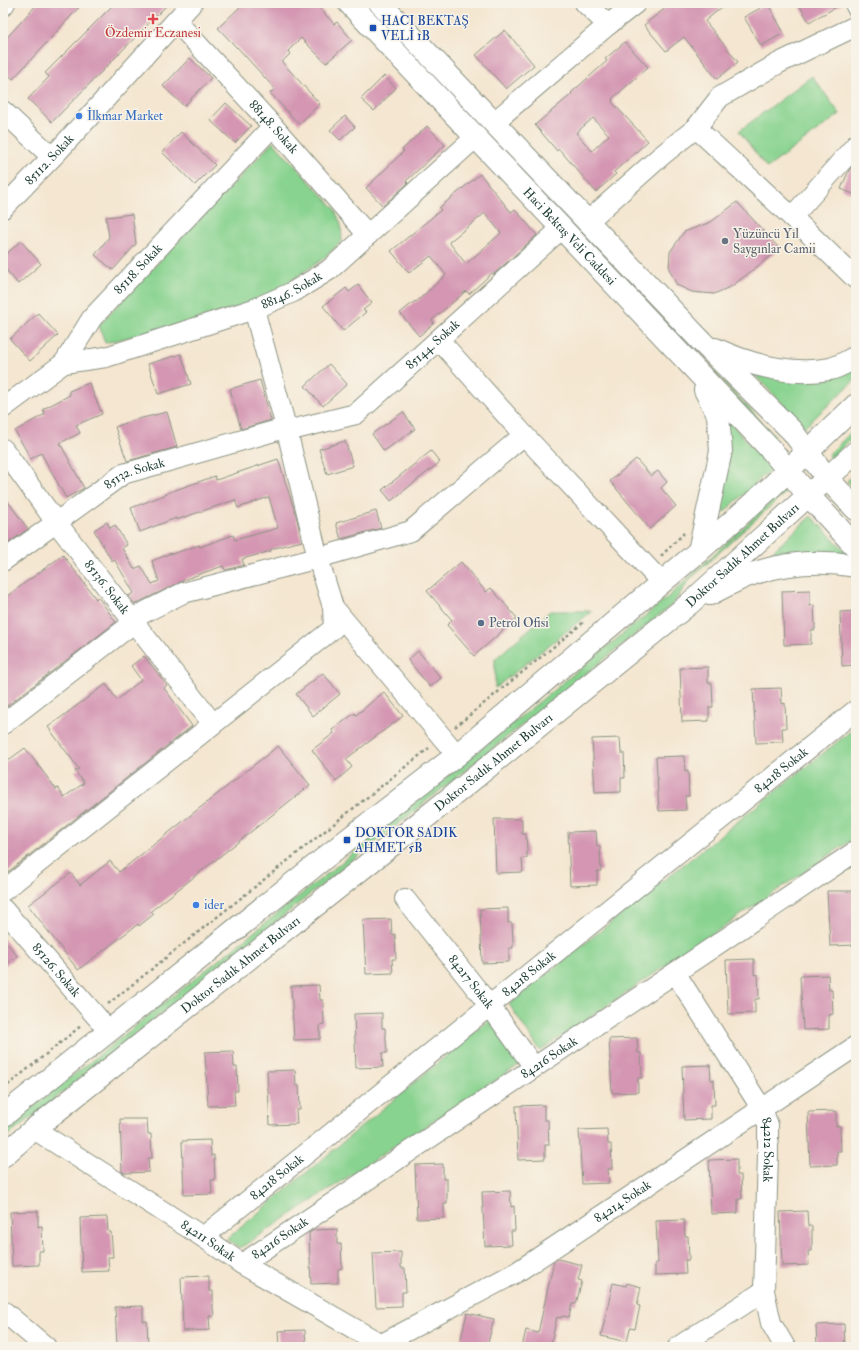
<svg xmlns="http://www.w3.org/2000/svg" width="859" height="1350" viewBox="0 0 859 1350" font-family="'IM FELL Double Pica',serif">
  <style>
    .green { fill: #88d38f; stroke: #548862 }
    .building { fill: #d496b2; fill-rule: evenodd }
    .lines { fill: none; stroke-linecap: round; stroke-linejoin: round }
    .minor-casing { stroke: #8a9282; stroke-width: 22 }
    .major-casing { stroke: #8a9282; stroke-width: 24 }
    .path { stroke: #8a9282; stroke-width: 2.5; stroke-dasharray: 3 3; stroke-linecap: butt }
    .minor { stroke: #fff; stroke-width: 20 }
    .major { stroke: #fff; stroke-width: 22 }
    .health-dot { fill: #e0444e; stroke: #f7f3e8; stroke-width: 1.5 }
    .transit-dot { fill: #1a4fb4; stroke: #f7f3e8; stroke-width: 1.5 }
    .shop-dot { fill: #3f7fe0; stroke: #f7f3e8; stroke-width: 1.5 }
    .worship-dot { fill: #6b7280; stroke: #f7f3e8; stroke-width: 1.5 }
    .service-dot { fill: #5c6f8a; stroke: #f7f3e8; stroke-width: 1.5 }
    .labels { text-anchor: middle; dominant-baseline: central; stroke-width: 3; stroke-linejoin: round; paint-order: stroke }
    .transit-label { font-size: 13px; fill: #164399; stroke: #f7f3e8; text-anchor: start }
    .health-label { font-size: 13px; fill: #be3a42; stroke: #f7f3e8 }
    .shop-label { font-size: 13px; fill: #366cbe; stroke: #f7f3e8; text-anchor: start }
    .street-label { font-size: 13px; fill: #1f3d34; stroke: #f7f3e8 }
    .worship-label { font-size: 13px; fill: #5b616d; stroke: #f7f3e8; text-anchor: start }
    .service-label { font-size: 13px; fill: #4e5e75; stroke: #f7f3e8; text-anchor: start }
  </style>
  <rect width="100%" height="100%" fill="#f7f3e8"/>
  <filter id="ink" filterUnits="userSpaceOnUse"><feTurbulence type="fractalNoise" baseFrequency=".025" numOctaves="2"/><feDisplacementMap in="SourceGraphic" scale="8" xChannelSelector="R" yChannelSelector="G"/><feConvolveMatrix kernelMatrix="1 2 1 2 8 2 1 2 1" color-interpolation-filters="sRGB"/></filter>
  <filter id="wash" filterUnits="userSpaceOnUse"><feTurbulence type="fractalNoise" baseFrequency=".012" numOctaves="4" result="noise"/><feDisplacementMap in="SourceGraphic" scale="16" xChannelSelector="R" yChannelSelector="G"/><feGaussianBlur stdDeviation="0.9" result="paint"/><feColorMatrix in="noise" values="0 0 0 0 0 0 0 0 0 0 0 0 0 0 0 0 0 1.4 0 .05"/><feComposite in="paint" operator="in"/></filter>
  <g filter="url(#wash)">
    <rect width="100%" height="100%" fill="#f4e6d0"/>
    <g class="green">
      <polygon points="362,3 368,3 775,436 774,438 710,369 676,336"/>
      <polygon points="812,76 840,114 767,168 739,131"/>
      <polygon points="273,142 334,208 341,224 342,241 323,259 283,286 249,304 182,324 105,343 99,325"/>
      <polygon points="856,362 856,379 805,427 745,365"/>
      <polygon points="727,419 771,469 707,528"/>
      <polygon points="856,427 856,433 831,459 828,455"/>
      <polygon points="856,472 856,491 847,481"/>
      <path d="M785,488L787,491L690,579L673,604C450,783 226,961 3,1140V1131L342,862L667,598Z"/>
      <polygon points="811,516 856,562 756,567"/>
      <polygon points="550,611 592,611 495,688 495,659"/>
      <polygon points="856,727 856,837 540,1051 509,1004"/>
      <polygon points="489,1020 522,1063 240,1248 227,1239"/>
    </g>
    <g id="blocks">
      <g class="building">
        <polygon points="38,3 83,3 13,79 3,70 3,42"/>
        <polygon points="115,3 169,3 52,122 28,99 49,77 45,73"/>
        <polygon points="244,3 315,3 334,24 337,22 352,40 326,63 301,38 288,51 290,54 282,62 320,104 299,124 270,93 275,89 237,47 237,48 218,28"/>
        <polygon points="672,3 727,3 705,21 738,62 717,79 684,37 666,51 644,25"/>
        <polygon points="798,3 844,3 809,22"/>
        <polygon points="768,4 784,33 761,46 744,17"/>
        <polygon points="505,30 534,65 506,89 476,55"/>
        <path d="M625,42L648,67L612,99L613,100L612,102L648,141L614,172L616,174L596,192L559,149L557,151L535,125L572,94L571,93L607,61L605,59ZM593,118L609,135L592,151L576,133Z"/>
        <polygon points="190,58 211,78 184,106 163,86"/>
        <polygon points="384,76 396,88 374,111 361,99"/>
        <polygon points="226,103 251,126 235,143 210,120"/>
        <polygon points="345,116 355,127 340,140 330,130"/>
        <polygon points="427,126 445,145 406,181 408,183 383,206 366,188 404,151 402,150"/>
        <polygon points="181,132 215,165 195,185 162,152"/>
        <polygon points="856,162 856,195 841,189 849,170"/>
        <path d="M480,174L511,212L515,209L537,235L494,274L492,273L469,294L466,291L432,320L434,323L419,336L400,313L415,301L416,302L446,275L431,256L409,273L391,251L441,210L439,208ZM485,213L501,233L466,264L449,242Z"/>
        <polygon points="737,202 780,249 732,286 714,294 692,292 677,285 669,269 670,252 684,232 711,222"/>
        <polygon points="132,214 136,244 113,270 95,255 109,237 106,217"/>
        <polygon points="21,241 41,264 18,284 3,266 3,257"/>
        <polygon points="358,285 372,303 363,310 366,312 343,331 323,306 346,288 349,292"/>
        <polygon points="38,313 58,335 30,361 10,339"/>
        <polygon points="181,354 191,384 158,394 148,364"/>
        <polygon points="329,364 347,384 323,406 305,386"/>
        <polygon points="260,380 271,420 241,429 230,389"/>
        <polygon points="89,383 102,414 76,425 80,433 60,443 84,488 66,498 41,453 31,459 15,431 45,414 43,409 70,395 69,391"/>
        <polygon points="167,412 177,447 127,461 115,427 134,420"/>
        <polygon points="403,412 415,429 384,451 372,434"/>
        <polygon points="345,441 353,466 327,474 319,449"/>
        <polygon points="431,451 440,462 391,501 382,490"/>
        <polygon points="278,459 296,515 302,541 271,549 271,551 242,559 244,565 225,570 223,566 183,580 183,581 135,604 128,596 134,593 114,559 112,561 94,530 107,522 110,528 115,525 127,545 122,548 134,569 141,566 152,584 159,581 152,561 171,553 172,554 199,545 200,547 233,535 235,540 278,528 269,497 238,508 235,500 176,520 176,518 140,532 131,508 167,494 167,493 215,476 216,480"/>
        <polygon points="636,459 651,476 658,471 667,482 661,488 676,506 650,529 610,481"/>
        <polygon points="3,495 28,529 3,547"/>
        <polygon points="376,511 381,528 341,539 336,523"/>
        <polygon points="63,555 96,599 98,597 116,622 3,709 3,599"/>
        <polygon points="461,562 486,592 491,588 517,618 474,656 447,625 452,620 427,591"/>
        <polygon points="810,590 810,606 814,605 815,627 815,630 811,630 811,644 784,645 782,591"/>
        <polygon points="856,611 856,665 842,666 840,612"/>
        <polygon points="418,651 441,678 430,687 408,660"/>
        <polygon points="144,656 167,685 164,688 192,726 3,876 3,764 25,748 56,789 58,788 64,797 84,783 75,771 79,769 48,727 106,684 117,700 141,680 131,666"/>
        <polygon points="708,667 708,683 712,683 713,707 709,707 709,721 682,722 680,668"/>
        <polygon points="323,673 340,694 313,716 296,694"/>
        <polygon points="781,688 782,704 785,703 786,728 782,728 783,742 756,743 753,689"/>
        <polygon points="384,692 403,716 346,759 352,767 336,781 312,750 334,733 332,730 355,713 356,715"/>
        <polygon points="620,738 621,753 624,753 625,778 621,778 621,792 595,793 592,739"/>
        <polygon points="278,746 310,785 151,911 154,914 139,926 138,924 78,970 28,905 71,873 80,885 110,861 119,872"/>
        <polygon points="684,756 685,772 688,771 689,796 685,796 686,810 659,811 656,757"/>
        <polygon points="494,819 522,819 522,834 526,834 527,850 527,858 522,858 523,872 496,873"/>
        <polygon points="596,831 597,846 600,846 601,871 597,871 597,885 570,886 568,832"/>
        <polygon points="827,891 855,891 856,945 830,946"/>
        <polygon points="508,908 508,923 512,923 513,940 513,948 509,948 509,962 482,963 480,909"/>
        <polygon points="391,919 392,935 395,934 396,959 392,959 393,973 366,974 363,920"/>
        <polygon points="3,938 17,956 3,967"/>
        <polygon points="754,959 754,975 758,974 759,999 755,999 755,1013 728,1014 726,960"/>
        <polygon points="828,975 829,990 832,990 833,1014 829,1015 829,1029 803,1030 800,976"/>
        <polygon points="319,985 320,1000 323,1000 324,1024 320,1025 320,1039 294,1040 291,986"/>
        <polygon points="382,1013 382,1028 385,1028 387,1053 382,1053 383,1067 356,1068 354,1014"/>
        <polygon points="637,1038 638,1053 641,1053 642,1078 638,1078 638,1092 612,1093 609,1039"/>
        <polygon points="233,1051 234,1067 237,1067 238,1091 234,1091 235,1105 208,1106 205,1052"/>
        <polygon points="710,1065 711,1080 714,1080 715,1105 711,1105 711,1119 684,1120 682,1066"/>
        <polygon points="295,1070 296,1086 299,1085 300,1110 296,1110 297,1124 270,1125 267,1071"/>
        <polygon points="544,1105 544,1120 548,1120 549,1145 545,1145 545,1159 518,1160 516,1106"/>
        <polygon points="836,1111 836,1126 840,1126 841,1151 837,1151 837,1165 810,1166 808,1112"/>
        <polygon points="120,1119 147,1119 148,1134 151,1134 152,1158 148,1158 149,1172 125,1173 122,1172"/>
        <polygon points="607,1129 608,1144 611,1144 612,1169 608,1169 609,1183 582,1184 579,1130"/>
        <polygon points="210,1140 211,1156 214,1155 215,1180 211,1180 212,1194 184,1195 182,1141"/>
        <polygon points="737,1159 737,1175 741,1175 742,1199 738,1199 738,1213 711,1214 709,1160"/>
        <polygon points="443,1164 443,1179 447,1179 447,1204 444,1204 444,1218 417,1219 415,1165"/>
        <polygon points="510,1191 511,1207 514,1206 515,1231 511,1231 512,1245 485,1246 482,1192"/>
        <polygon points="38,1211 38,1227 42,1226 43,1251 39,1251 39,1265 12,1266 10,1212"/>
        <polygon points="807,1211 808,1226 812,1226 812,1251 808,1251 809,1265 782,1266 780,1212"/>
        <polygon points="107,1217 108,1232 111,1232 113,1257 108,1257 109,1271 82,1272 80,1218"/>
        <polygon points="684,1220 685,1236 688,1236 689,1260 685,1260 686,1274 655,1275 655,1263 658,1263 656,1221"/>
        <polygon points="337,1229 337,1244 341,1244 342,1268 338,1269 338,1283 311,1284 309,1233 314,1230"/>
        <polygon points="401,1252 401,1268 405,1268 406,1292 402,1292 402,1306 376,1307 373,1253"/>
        <polygon points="558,1259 582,1265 578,1280 582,1281 576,1304 572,1304 569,1317 562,1316 561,1318 557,1317 550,1347 522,1347 526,1330 538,1333 554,1261"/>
        <polygon points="209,1276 209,1291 213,1291 213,1308 214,1316 209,1316 210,1330 183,1331 181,1277"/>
        <polygon points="613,1283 626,1286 627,1283 641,1287 637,1305 640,1306 635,1329 630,1328 627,1342 601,1336"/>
        <polygon points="143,1306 143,1321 147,1321 148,1345 144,1345 144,1347 117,1347 115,1307"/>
        <polygon points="467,1313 494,1319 487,1347 459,1347"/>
        <polygon points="844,1324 845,1347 817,1347 816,1325"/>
        <polygon points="305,1330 306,1347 279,1347 278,1331"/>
      </g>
    </g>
  </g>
  <g filter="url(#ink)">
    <use href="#blocks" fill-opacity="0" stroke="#8a9282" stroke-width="1"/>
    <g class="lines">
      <defs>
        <g id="minor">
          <polyline points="585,3 608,25"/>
          <polyline points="855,3 856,6"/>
          <polyline points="3,6 5,3"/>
          <path id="s1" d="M176,21L273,126L368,235"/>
          <polyline points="3,111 52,157"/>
          <polyline points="493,123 608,25 636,3"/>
          <polyline points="696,128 792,217 856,279"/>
          <path id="s2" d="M3,208L59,150L192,3"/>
          <polyline points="792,217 856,145"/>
          <polyline points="587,222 661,156 696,128 720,97 779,63 856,26"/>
          <polyline points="439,340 524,435 662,583"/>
          <path id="s3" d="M64,363L106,357L254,309L293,292L329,270L476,137"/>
          <path id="s4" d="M3,408L64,363L92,318L273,126"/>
          <path id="s5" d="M3,449L56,522L213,724"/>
          <path id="s6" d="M3,561L123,474L278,430L287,431L356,414L562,228"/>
          <polyline points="333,607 457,755"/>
          <polyline points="3,724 127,628 131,619 183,593 318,558 411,531 524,435"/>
          <polyline points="3,891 334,628 333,607 318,558 287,431 254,309"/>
          <path id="s7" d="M405,899L490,1006L534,1067"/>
          <path id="s8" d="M3,909L109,1031"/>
          <path id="s9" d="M676,974L762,1109L768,1125V1155L764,1291L771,1323L785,1347"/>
          <path id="s10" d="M34,1129L203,1237L242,1264L386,1347"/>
          <path id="s11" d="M203,1237L856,710"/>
          <path id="s12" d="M242,1264C446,1126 652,990 856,851"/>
          <polyline points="3,1311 46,1347"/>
          <path id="s13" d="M382,1344L517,1272L856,1046"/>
          <polyline points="678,1347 764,1291"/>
        </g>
        <g id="major">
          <path id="s14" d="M349,3L772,451L808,495L856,547"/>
          <polyline points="380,3 703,343 792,431 827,478 856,509"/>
          <path d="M715,349C750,365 792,376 830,369C839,367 848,361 856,357"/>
          <polyline points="699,551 721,451 718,415 705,390"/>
          <path d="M710,594C724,587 739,578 755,573C789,562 821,560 856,566"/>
          <polyline points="3,1116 347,840 457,755 699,551 771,487 856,405"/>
          <path id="s15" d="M3,1156L34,1129L398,840L689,604L856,452"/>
        </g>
      </defs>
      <use href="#minor" class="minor-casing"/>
      <use href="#major" class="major-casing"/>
      <g class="path">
        <polyline points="661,556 684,533"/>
        <polyline points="455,727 584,622"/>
        <polyline points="108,1004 429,748"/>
        <polyline points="3,1089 82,1025"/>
      </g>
      <use href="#minor" class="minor"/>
      <use href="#major" class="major"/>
    </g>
  </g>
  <path class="health-dot" d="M151 13h4v4h4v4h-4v4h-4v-4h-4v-4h4z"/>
  <g class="transit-dot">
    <rect x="369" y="24" width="8" height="8" rx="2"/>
    <rect x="343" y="836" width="8" height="8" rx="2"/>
  </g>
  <g class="shop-dot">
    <circle cx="79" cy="116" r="4"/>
    <circle cx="196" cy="905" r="4"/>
  </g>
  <circle class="worship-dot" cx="725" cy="241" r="4"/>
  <circle class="service-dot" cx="481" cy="623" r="4"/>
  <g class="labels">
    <g class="transit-label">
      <text x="381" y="21">HACI BEKTAŞ<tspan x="381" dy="15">VELİ 1B</tspan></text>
      <text x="355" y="833">DOKTOR SADIK<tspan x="355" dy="15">AHMET 5B</tspan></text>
    </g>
    <g class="health-label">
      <text x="153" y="33">Özdemir Eczanesi</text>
    </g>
    <g class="shop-label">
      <text x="87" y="116">İlkmar Market</text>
      <text x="204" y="905">ider</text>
    </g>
    <g class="street-label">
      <text stroke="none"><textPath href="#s1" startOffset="144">88148. Sokak</textPath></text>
      <text stroke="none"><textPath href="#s2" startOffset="67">85112. Sokak</textPath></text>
      <text stroke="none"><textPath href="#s14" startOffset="321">Haci Bektaş Veli Caddesi</textPath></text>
      <text stroke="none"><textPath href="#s4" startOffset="196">85118. Sokak</textPath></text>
      <text stroke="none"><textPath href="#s3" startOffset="240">88146. Sokak</textPath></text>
      <text stroke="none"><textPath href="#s6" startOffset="493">85144. Sokak</textPath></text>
      <text stroke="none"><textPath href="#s6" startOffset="159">85132. Sokak</textPath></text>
      <text stroke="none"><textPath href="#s15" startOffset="953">Doktor Sadık Ahmet Bulvarı</textPath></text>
      <text stroke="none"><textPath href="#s5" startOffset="173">85136. Sokak</textPath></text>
      <text stroke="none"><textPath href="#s15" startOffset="629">Doktor Sadık Ahmet Bulvarı</textPath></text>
      <text stroke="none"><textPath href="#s11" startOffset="743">84218 Sokak</textPath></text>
      <text stroke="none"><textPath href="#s15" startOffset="305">Doktor Sadık Ahmet Bulvarı</textPath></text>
      <text stroke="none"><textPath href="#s8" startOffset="81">85126. Sokak</textPath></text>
      <text stroke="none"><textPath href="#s11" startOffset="419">84218 Sokak</textPath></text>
      <text stroke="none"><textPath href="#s7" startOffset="106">84217 Sokak</textPath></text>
      <text stroke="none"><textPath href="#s12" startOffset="370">84216 Sokak</textPath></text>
      <text stroke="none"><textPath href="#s9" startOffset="202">84212 Sokak</textPath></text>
      <text stroke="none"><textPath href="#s11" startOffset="95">84218 Sokak</textPath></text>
      <text stroke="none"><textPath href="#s13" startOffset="280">84214 Sokak</textPath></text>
      <text stroke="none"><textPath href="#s12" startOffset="46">84216 Sokak</textPath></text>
      <text stroke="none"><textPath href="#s10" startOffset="207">84211 Sokak</textPath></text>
    </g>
    <g class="worship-label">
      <text x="733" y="234">Yüzüncü Yıl<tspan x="733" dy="15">Saygınlar Camii</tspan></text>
    </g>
    <g class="service-label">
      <text x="489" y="623">Petrol Ofisi</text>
    </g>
  </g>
  <rect width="859" height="1350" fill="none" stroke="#f7f3e8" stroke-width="16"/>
</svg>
